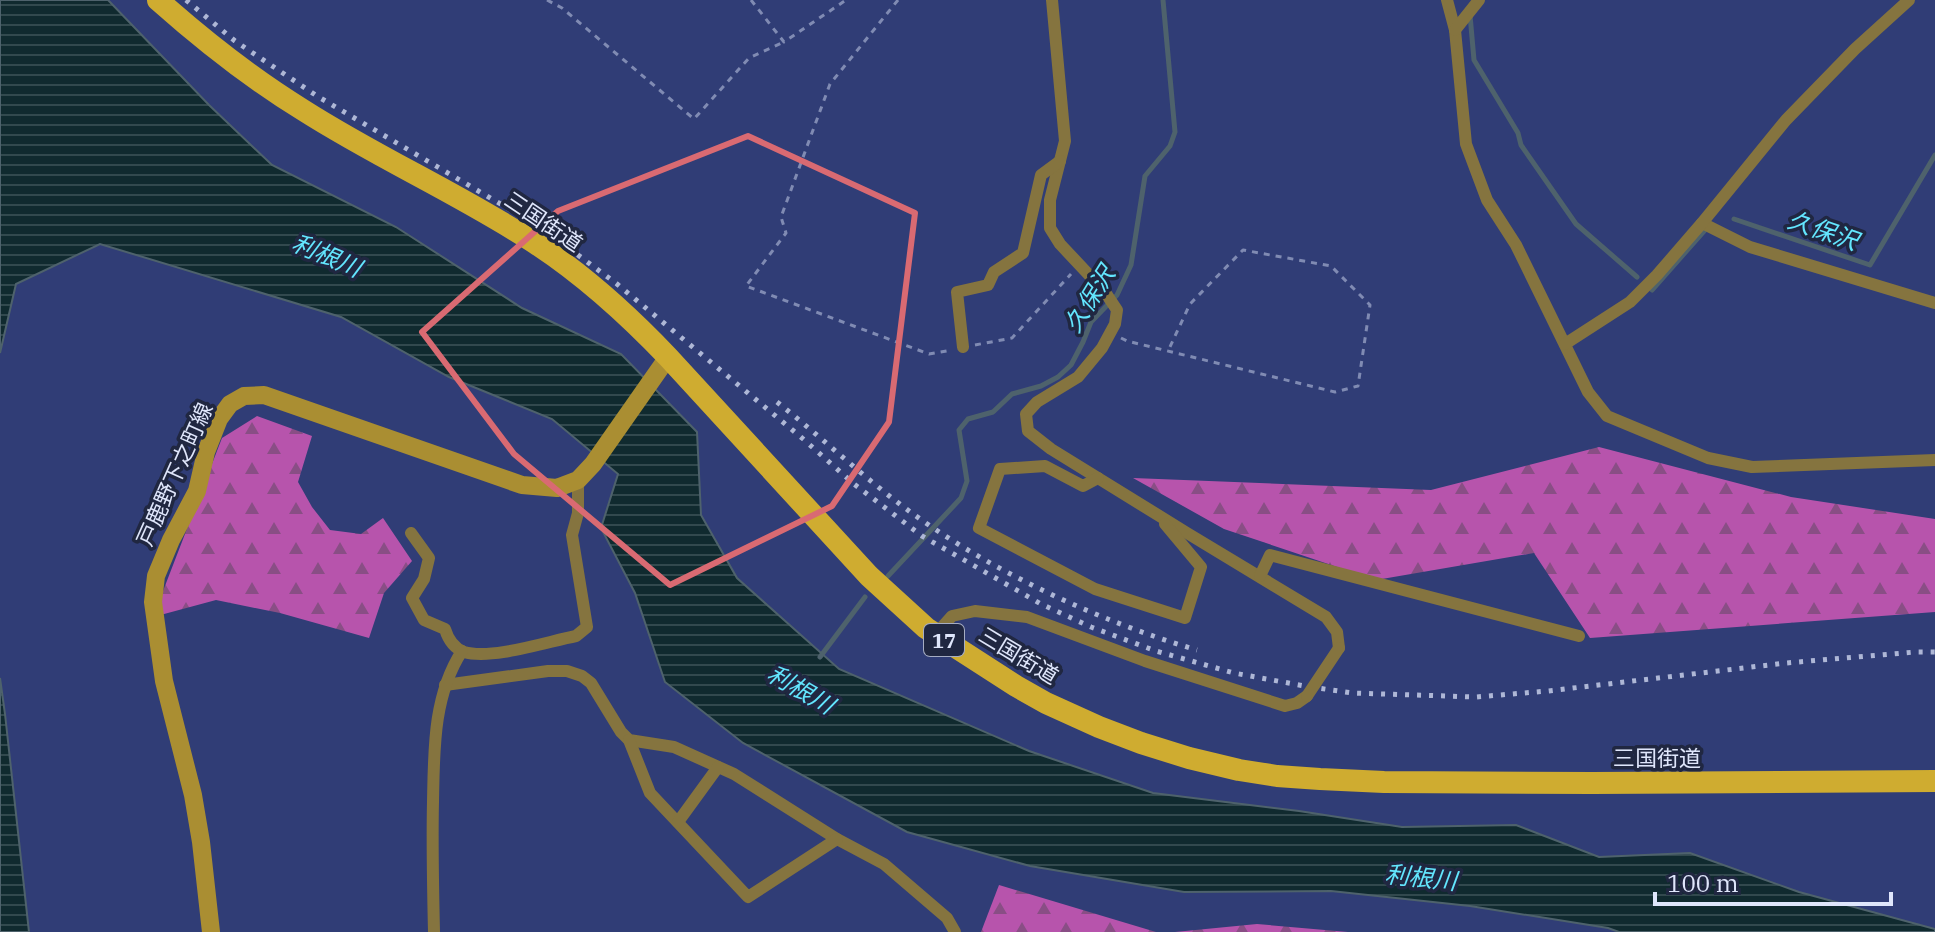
<svg xmlns="http://www.w3.org/2000/svg" width="1935" height="932" viewBox="0 0 1935 932" font-family="'IBM Plex Serif','Noto Sans JP',serif">
  <style>
    .forest { fill: url(#forest-firs) }
    .water { fill: url(#water-rules); stroke: #4e626c; stroke-width: 2 }
    .lines { fill: none; stroke-linecap: round; stroke-linejoin: round }
    .stream { stroke: #4e626c; stroke-width: 5 }
    .path { stroke: #808bb3; stroke-width: 3; stroke-dasharray: 6 6; stroke-linecap: butt }
    .minor { stroke: #85743f; stroke-width: 12 }
    .secondary { stroke: #aa8e32; stroke-width: 18 }
    .trunk { stroke: #cfac30; stroke-width: 22 }
    .rail { stroke: #aeb7d6; stroke-width: 5; stroke-dasharray: 4 8; stroke-linecap: butt }
    .minor-bridge { stroke: #85743f; stroke-width: 12 }
    .marked { fill: none; stroke: #d96a72; stroke-width: 6; stroke-linejoin: round }
    .labels { text-anchor: middle; dominant-baseline: central; stroke-width: 7; stroke-linejoin: round; paint-order: stroke }
    .shield { fill: #202741; stroke: #a6adc3; stroke-width: 2 }
    .shield-label { font-size: 20px; font-weight: bold; fill: #dfe6fb }
    .street-label { font-size: 22px; fill: #dfe6fb; stroke: #202741 }
    .water-label { font-size: 24px; font-style: italic; fill: #63e6fe; stroke: #202741 }
  </style>
  <defs>
    <pattern id="forest-firs" width="22" height="20" patternUnits="userSpaceOnUse" patternTransform="scale(2)"><rect width="22" height="20" fill="#b754ac"/><path d="M5 1l3.5 6h-7zM16 11l3.5 6h-7z" fill="#894e85"/></pattern>
    <pattern id="water-rules" width="6" height="5" patternUnits="userSpaceOnUse" patternTransform="scale(2)"><rect width="6" height="5" fill="#102a2f"/><path d="M0 2.5h6" fill="none" stroke="#32494e"/></pattern>
  </defs>
  <rect width="100%" height="100%" fill="#303d76"/>
  <g class="forest">
    <polygon points="257,416 312,436 298,482 312,507 330,530 361,534 383,518 412,561 384,593 369,638 280,613 216,600 153,617 222,438"/>
    <polygon points="1599,447 1791,497 1935,519 1935,612 1590,638 1534,553 1376,580 1224,529 1133,478 1431,490"/>
    <polygon points="999,885 1156,932 981,932"/>
    <polygon points="1257,924 1348,932 1175,932"/>
  </g>
  <g class="water">
    <polygon points="0,0 108,0 209,105 272,165 396,227 522,308 621,354 697,432 701,515 737,578 839,669 1029,751 1153,793 1299,811 1402,827 1516,825 1599,857 1690,853 1799,892 1935,929 1935,932 1619,932 1608,928 1470,906 1331,891 1184,892 1030,866 907,832 743,743 665,682 635,593 601,528 618,474 552,419 449,377 341,317 100,244 16,284 0,353"/>
    <polygon points="0,678 5,714 29,932 0,932"/>
  </g>
  <g class="lines">
    <g class="stream">
      <polyline points="1470,15 1474,60 1518,133 1521,145 1576,224 1637,277"/>
      <polyline points="1734,219 1870,265 1935,155"/>
      <polyline points="1652,290 1705,230"/>
      <polyline points="888,576 961,498 967,481 959,430 968,419 993,412 1012,394 1041,386 1058,377 1071,365 1083,342 1091,322 1117,295 1131,265 1145,176 1170,146 1175,132 1163,0"/>
      <polyline points="820,657 865,597"/>
    </g>
    <g class="path">
      <polyline points="547,0 562,8 694,119 749,58 784,42"/>
      <polyline points="751,0 784,42 846,0"/>
      <polyline points="898,0 830,84 781,217 786,233 746,286 929,354 952,350"/>
      <polyline points="1121,338 1127,341 1335,392 1358,386 1370,305 1331,266 1243,250 1190,304 1168,351"/>
      <polyline points="975,345 1012,338 1071,274"/>
    </g>
    <g class="minor">
      <polyline points="1052,0 1065,141 1050,200 1050,228 1060,244 1105,292 1117,310 1115,324 1102,348 1078,377 1037,402 1026,414 1028,431 1051,449 1187,533 1326,617 1337,632 1339,648"/>
      <polyline points="1447,0 1455,30 1466,144 1487,200 1516,245 1588,392 1607,416 1708,458 1752,467 1935,460"/>
      <polyline points="1455,30 1479,0"/>
      <polyline points="1702,223 1750,247 1935,303"/>
      <polyline points="1565,344 1630,302 1657,275 1702,223 1786,120 1855,49 1909,0"/>
      <polyline points="963,347 957,292 988,285 994,272 1023,253 1041,175 1060,161"/>
      <polyline points="1098,478 1083,486 1045,466 1000,469 979,528 1095,589 1185,618 1201,567 1165,524"/>
      <path d="M411,533L429,558L424,579L412,598L424,620L445,629C448,639 454,648 464,652C492,660 546,642 576,636L587,627L572,535L578,513V480"/>
      <polyline points="1260,576 1270,555 1579,636"/>
      <polyline points="936,634 952,616 975,611 1027,617 1145,661 1285,706 1297,703 1307,696"/>
      <polyline points="445,685 548,671 567,671 582,676 591,683 621,732 629,740 674,747 734,774 837,839 884,864 947,918 955,932"/>
      <polyline points="629,740 650,793 748,897 837,839"/>
      <polyline points="678,822 718,767"/>
      <path d="M434,932C433,889 432,845 433,802C434,750 433,696 462,651"/>
    </g>
    <polyline class="secondary" points="211,932 201,842 193,795 164,681 153,602 156,576 171,540 197,491 206,452 219,419 230,404 244,396 264,395 522,485 557,488 578,480 593,464 668,357"/>
    <path class="trunk" d="M158,0C203,40 251,78 303,110C378,158 460,194 535,243C584,275 628,315 668,357L869,576L926,628L1016,686L1046,703L1099,727L1141,743L1189,758L1239,770L1277,776L1320,779L1384,782L1592,783L1935,781"/>
    <g class="rail">
      <polyline points="186,0 235,41 317,96 543,229 617,284 802,438 854,484 922,536 1041,604 1091,627 1156,651 1234,673 1310,687 1353,693 1476,697 1548,691 1786,663 1915,652 1935,652"/>
      <path d="M777,402C820,436 861,475 905,508C988,570 1098,621 1197,650"/>
    </g>
    <polyline class="minor-bridge" points="1307,696 1339,648"/>
  </g>
  <path class="marked" d="M748,136L915,213L889,422L832,506L670,585L514,454L422,332L558,211Z"/>
  <g class="labels">
    <rect class="shield" x="924" y="624" width="40" height="32" rx="6"/>
    <g class="shield-label">
      <text x="944" y="640">17</text>
    </g>
    <g class="street-label">
      <text transform="translate(544 221) rotate(34)">三国街道</text>
      <text transform="translate(174 474) rotate(-66)">戸鹿野下之町線</text>
      <text transform="translate(1019 655) rotate(31)">三国街道</text>
      <text x="1657" y="757">三国街道</text>
    </g>
    <g class="water-label">
      <text transform="translate(1823 230) rotate(19)">久保沢</text>
      <text transform="translate(327 255) rotate(23)">利根川</text>
      <text transform="translate(1089 299) rotate(-58)">久保沢</text>
      <text transform="translate(801 689) rotate(30)">利根川</text>
      <text transform="translate(1421 877) rotate(6)">利根川</text>
    </g>
  </g>
  <path d="M1655 892v12h236v-12" fill="none" stroke="#dfe6fb" stroke-width="4"/>
  <text x="1667" y="892" font-size="24" fill="#dfe6fb" stroke="#202741" stroke-width="6" paint-order="stroke">100 m</text>
</svg>
